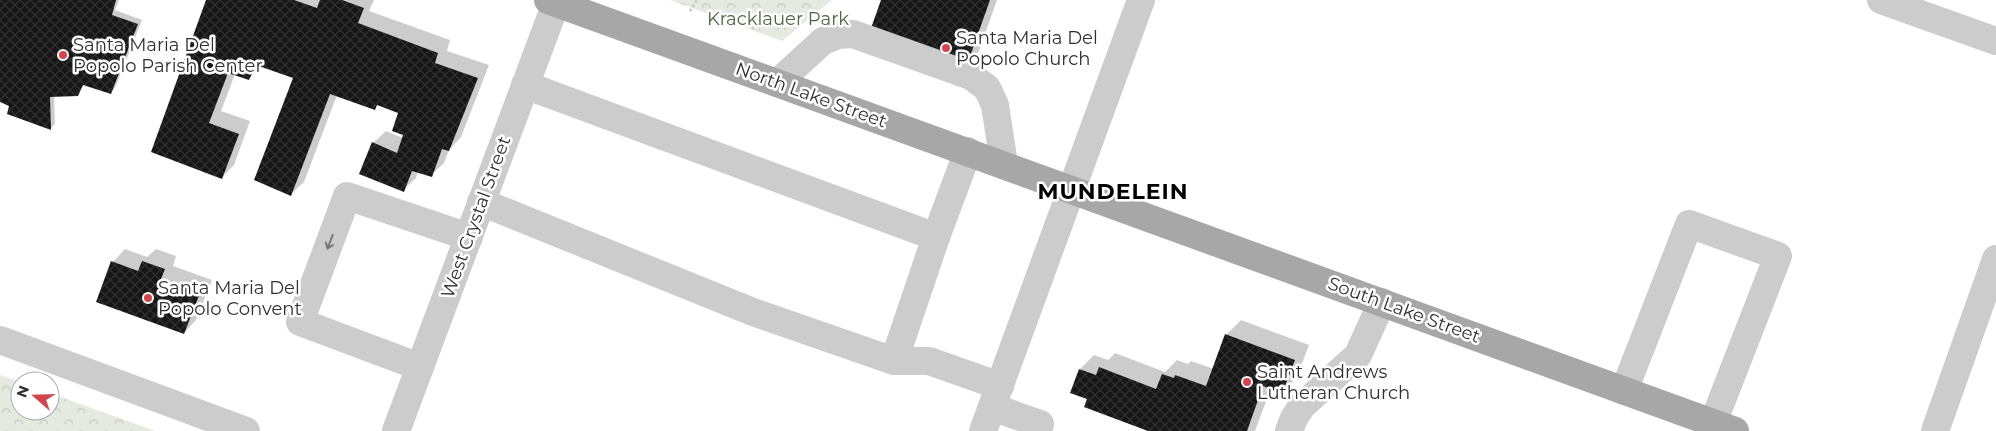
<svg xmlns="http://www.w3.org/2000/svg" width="1996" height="431" viewBox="0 0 1996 431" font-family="Montserrat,sans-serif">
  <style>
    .park { fill: url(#park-crowns) }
    .shadow { fill: #0003 }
    .building { fill: url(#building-cross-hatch) }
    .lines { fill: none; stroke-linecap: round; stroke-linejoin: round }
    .path { stroke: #c9c9c9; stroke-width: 3; stroke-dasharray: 2.5 2.5; stroke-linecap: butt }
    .minor { stroke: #ccc; stroke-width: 28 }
    .major { stroke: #a7a7a7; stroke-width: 28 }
    .oneway { stroke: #767676 }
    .poi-dot { fill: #d1464c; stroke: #fff; stroke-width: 2 }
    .labels { text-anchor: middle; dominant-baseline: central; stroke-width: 5; stroke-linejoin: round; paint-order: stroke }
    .park-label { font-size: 18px; fill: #516541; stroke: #fff }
    .poi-label { font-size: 18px; fill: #2f2f2f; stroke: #fff; text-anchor: start }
    .street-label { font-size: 18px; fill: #2f2f2f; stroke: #fff }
    .district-label { font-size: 22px; font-weight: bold; letter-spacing: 1px; fill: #000; stroke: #fff }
  </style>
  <defs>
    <pattern id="park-crowns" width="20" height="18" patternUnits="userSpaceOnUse" patternTransform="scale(1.25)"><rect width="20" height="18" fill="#e4eadf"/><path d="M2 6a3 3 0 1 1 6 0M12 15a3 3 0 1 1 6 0" fill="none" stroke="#c4c9c0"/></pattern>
    <pattern id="building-cross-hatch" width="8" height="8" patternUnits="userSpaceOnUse" patternTransform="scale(1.25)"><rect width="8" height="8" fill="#161616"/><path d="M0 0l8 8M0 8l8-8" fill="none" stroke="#303030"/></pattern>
  </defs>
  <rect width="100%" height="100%" fill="#fff"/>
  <g class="park">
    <polygon points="670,0 832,0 782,41"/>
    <polygon points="0,375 20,382 20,411 50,411 50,393 155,431 0,431"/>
  </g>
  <g class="shadow">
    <polygon points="0,0 119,0 115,10 142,20 115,88 110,93 84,84 77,95 54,96 55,124 50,129 0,101"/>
    <polygon points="208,0 374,0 369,11 450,40 447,51 489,65 461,137 449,150 444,163 431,175 418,171 416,178 403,190 373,143 386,131 403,138 405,134 400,112 378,104 375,108 337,95 304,182 291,194 295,77 261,66 248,79 235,74 221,111 250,121 234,165 221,178 153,151"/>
    <polygon points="882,0 997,0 979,51 967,64"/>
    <polygon points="125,249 147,257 156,249 176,256 173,266 212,280 196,320 184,333 113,262"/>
    <polygon points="1241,320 1309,345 1297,377 1282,392 1271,388 1255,431 1150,431 1089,398 1080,369 1094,355 1108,360 1115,353 1165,372 1177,360 1188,364 1191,361 1214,369 1227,334"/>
  </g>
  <g class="building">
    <polygon points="0,0 116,0 112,15 138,24 111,94 83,85 78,96 50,97 51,130 7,114 9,106 0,102"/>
    <polygon points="206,0 294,0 317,8 320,0 342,0 364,8 358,23 438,53 435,63 478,78 449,151 442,149 432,177 412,171 404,192 359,174 372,142 397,153 403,135 392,131 398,113 377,105 375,110 330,94 291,196 254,180 293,78 256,65 249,80 228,73 209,123 239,134 222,179 151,152"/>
    <polygon points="881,0 990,0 967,65 870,31"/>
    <polygon points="111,261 138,271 142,261 165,269 161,279 200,293 184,334 96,302"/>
    <polygon points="1225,334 1295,360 1282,394 1263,386 1247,431 1148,431 1084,407 1087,399 1070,393 1079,369 1096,375 1099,367 1156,389 1162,374 1174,378 1175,375 1206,386"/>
  </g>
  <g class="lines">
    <polyline class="path" points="690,11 697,0"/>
    <g class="minor">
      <polyline points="1881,0 1996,41"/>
      <polyline points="777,83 823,41 838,35 853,34 971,76 987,88 995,105 1004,164"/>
      <polyline points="525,85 936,237 968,151"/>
      <polyline points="481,202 753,312 894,361 929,361 1000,386"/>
      <polyline points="0,340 246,431"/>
      <polyline points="894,361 936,237"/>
      <polyline points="420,367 300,322 347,196 469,237"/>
      <polyline points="1624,391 1689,224 1778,256 1713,423"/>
      <polyline points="992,407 1040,424 1038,431"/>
      <polyline points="396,431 556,3"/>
      <polyline points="983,431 1141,0"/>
      <polyline points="1289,431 1294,418 1302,406 1358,355 1382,302"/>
      <polyline points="1935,431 1996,259"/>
    </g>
    <polyline class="major" points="548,0 1735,431"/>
  </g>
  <defs><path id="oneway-shaft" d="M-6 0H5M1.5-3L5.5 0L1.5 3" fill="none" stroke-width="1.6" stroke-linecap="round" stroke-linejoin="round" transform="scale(1.25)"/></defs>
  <use class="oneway" href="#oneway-shaft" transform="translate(330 242) rotate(111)"/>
  <g class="poi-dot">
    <circle cx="946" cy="48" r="5"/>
    <circle cx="63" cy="55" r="5"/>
    <circle cx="148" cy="298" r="5"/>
    <circle cx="1247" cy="382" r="5"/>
  </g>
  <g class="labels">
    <g class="park-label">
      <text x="778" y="19">Kracklauer Park</text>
    </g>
    <g class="poi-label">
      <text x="956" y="38">Santa Maria Del<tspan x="956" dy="21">Popolo Church</tspan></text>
      <text x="73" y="45">Santa Maria Del<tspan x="73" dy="21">Popolo Parish Center</tspan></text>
      <text x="158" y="288">Santa Maria Del<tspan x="158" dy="21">Popolo Convent</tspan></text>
      <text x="1257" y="372">Saint Andrews<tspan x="1257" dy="21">Lutheran Church</tspan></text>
    </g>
    <g class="street-label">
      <text transform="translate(811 95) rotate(20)">North Lake Street</text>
      <text transform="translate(476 217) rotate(-70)">West Crystal Street</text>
      <text transform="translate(1404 310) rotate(20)">South Lake Street</text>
    </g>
    <g class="district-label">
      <text x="1113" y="191">MUNDELEIN</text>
    </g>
  </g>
  <g transform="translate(35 396) rotate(290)"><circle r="24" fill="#ffffff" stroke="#acacac"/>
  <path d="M0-4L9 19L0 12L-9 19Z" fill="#d1464c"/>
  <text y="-8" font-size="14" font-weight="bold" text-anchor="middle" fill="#2f2f2f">N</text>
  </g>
</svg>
